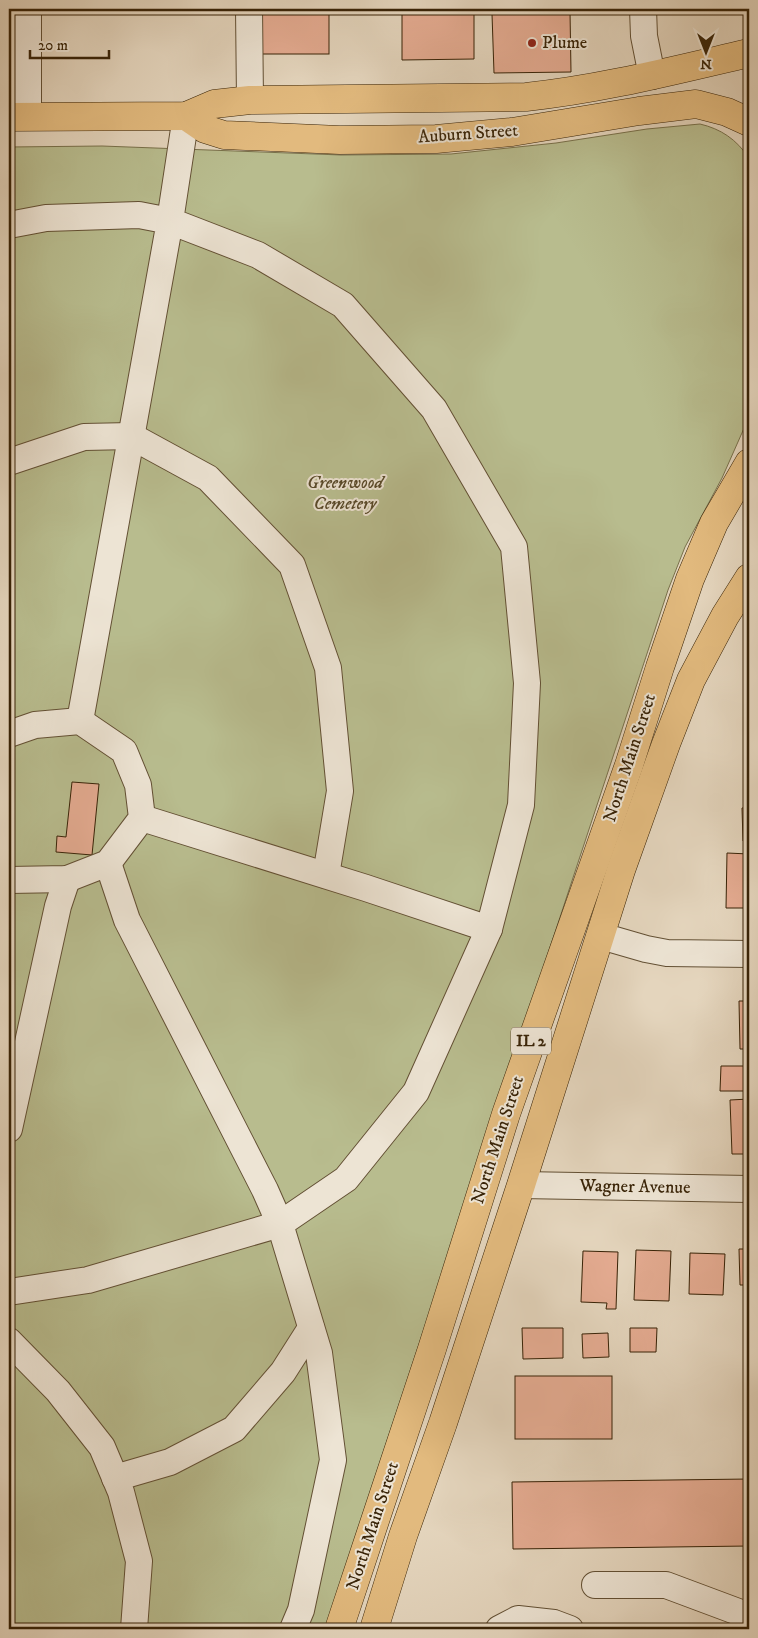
<svg xmlns="http://www.w3.org/2000/svg" width="758" height="1638" viewBox="0 0 758 1638" font-family="'IM FELL DW Pica',serif">
  <style>
    .green { fill: #b8bc8e; stroke: #78704a }
    .building { fill: #e4ab91; stroke: #382307 }
    .lines { fill: none; stroke-linecap: round; stroke-linejoin: round }
    .minor-casing { stroke: #635034; stroke-width: 28 }
    .major-casing { stroke: #382307; stroke-width: 29 }
    .minor { stroke: #ede4d4; stroke-width: 26 }
    .major { stroke: #e2ba7e; stroke-width: 28 }
    .poi-dot { fill: #8f2418; stroke: #ede4d4; stroke-width: 2 }
    .labels { text-anchor: middle; dominant-baseline: central; stroke-width: 4; stroke-linejoin: round; paint-order: stroke }
    .shield { fill: #ede4d4; stroke: #6e5d44; stroke-width: 1 }
    .shield-label { font-size: 16px; font-weight: bold; fill: #382307 }
    .poi-label { font-size: 18px; fill: #382307; stroke: #ede4d4; text-anchor: start }
    .street-label { font-size: 18px; fill: #382307; stroke: #ede4d4 }
    .park-label { font-size: 18px; font-style: italic; fill: #584929; stroke: #ede4d4 }
  </style>
  <rect width="100%" height="100%" fill="#e4d5bd"/>
  <filter id="stains"><feTurbulence type="fractalNoise" baseFrequency=".004" numOctaves="4"/><feColorMatrix values="0 0 0 0 .2 0 0 0 0 .09 0 0 0 0 .02 0 0 0 .5 -.17"/></filter>
  <radialGradient id="worn" r=".72"><stop offset=".6" stop-color="#630" stop-opacity="0"/><stop offset="1" stop-color="#630" stop-opacity=".3"/></radialGradient>
  <path class="green" d="M700,124C721,129 736,139 749,158V417L722,478L685,547L668,590L325,1629H9V147L102,146L341,155L451,154L556,143L647,129Z"/>
  <g class="building">
    <polygon points="192,9 220,9 220,10 192,11"/>
    <rect x="257" y="9" width="72" height="45"/>
    <polygon points="402,9 474,9 474,59 402,60"/>
    <polygon points="492,9 584,9 584,12 492,14"/>
    <polygon points="570,12 571,72 494,73 492,14"/>
    <polygon points="72,782 99,784 92,855 56,852 57,836 66,837"/>
    <polygon points="749,807 749,841 743,841 742,808"/>
    <polygon points="727,853 749,854 749,908 726,908"/>
    <polygon points="739,1001 749,1001 749,1049 740,1049"/>
    <polygon points="721,1066 749,1066 749,1091 720,1091"/>
    <polygon points="749,1099 749,1154 732,1154 730,1100"/>
    <polygon points="739,1249 749,1249 749,1285 740,1285"/>
    <polygon points="636,1250 671,1251 669,1301 634,1300"/>
    <polygon points="583,1251 618,1252 616,1309 606,1309 607,1303 581,1302"/>
    <polygon points="690,1253 725,1254 723,1295 689,1294"/>
    <polygon points="522,1328 563,1328 563,1358 523,1359"/>
    <polygon points="630,1328 657,1328 656,1352 630,1352"/>
    <polygon points="608,1333 609,1357 583,1358 582,1334"/>
    <rect x="515" y="1376" width="97" height="63"/>
    <polygon points="749,1479 749,1546 513,1549 512,1482"/>
  </g>
  <g class="lines">
    <defs>
      <g id="minor">
        <polyline points="28,9 28,117"/>
        <polyline points="249,9 250,100"/>
        <polyline points="643,9 644,36 652,76"/>
        <polyline points="186,116 170,221 258,255 343,305 434,409 514,547 527,683 521,805 489,929 416,1092 346,1179 280,1224 319,1353 333,1460 301,1610 293,1629"/>
        <polyline points="9,225 46,218 139,215 170,221 80,721"/>
        <polyline points="9,462 84,437 131,436 208,478 292,565 328,668 340,791 326,875"/>
        <polyline points="9,734 35,725 80,721 124,751 138,785 142,818 108,863 67,879 9,880"/>
        <polyline points="142,818 366,888 489,929"/>
        <polyline points="601,936 646,949 667,953 749,954"/>
        <polyline points="9,1129 58,906 67,879"/>
        <polyline points="521,1185 749,1189"/>
        <polyline points="9,1292 88,1280 280,1224 265,1190 127,920 108,863"/>
        <polyline points="9,1341 58,1391 102,1447 121,1492 139,1561 134,1629"/>
        <polyline points="115,1478 170,1462 234,1429 283,1372 311,1328"/>
        <polyline points="595,1585 666,1585 749,1616"/>
        <polyline points="499,1629 518,1619 554,1623 570,1629"/>
      </g>
      <g id="major">
        <polyline points="186,116 205,129 224,135 340,140 436,139 512,132 639,111 696,104 727,112 749,122"/>
        <path d="M9,117L186,116L214,104L250,100L526,97C602,89 675,70 749,53"/>
        <polyline points="339,1629 432,1349 506,1114 629,765 660,667 690,579 714,523 749,463"/>
        <polyline points="374,1629 403,1536 443,1423 521,1185 621,870 666,744 691,680 725,616 749,578"/>
      </g>
    </defs>
    <use href="#minor" class="minor-casing"/>
    <use href="#major" class="major-casing"/>
    <use href="#minor" class="minor"/>
    <use href="#major" class="major"/>
  </g>
  <circle class="poi-dot" cx="532" cy="43" r="5"/>
  <g class="labels">
    <rect class="shield" x="511" y="1027.5" width="40" height="27" rx="4"/>
    <g class="shield-label">
      <text x="531" y="1041">IL 2</text>
    </g>
    <g class="poi-label">
      <text x="542" y="43">Plume</text>
    </g>
    <g class="street-label">
      <text transform="translate(468 134) rotate(-4)">Auburn Street</text>
      <text transform="translate(630 758) rotate(-72)">North Main Street</text>
      <text transform="translate(498 1140) rotate(-72)">North Main Street</text>
      <text transform="translate(635 1187) rotate(1)">Wagner Avenue</text>
      <text transform="translate(373 1526) rotate(-72)">North Main Street</text>
    </g>
    <g class="park-label">
      <text x="345" y="483">Greenwood<tspan x="345" dy="21">Cemetery</tspan></text>
    </g>
  </g>
  <rect width="758" height="1638" fill="none" stroke="#e4d5bd" stroke-width="30"/>
  <rect x="10" y="10" width="738" height="1618" fill="none" stroke="#382307" stroke-width="2.5"/>
  <rect x="15" y="15" width="728" height="1608" fill="none" stroke="#382307"/>
  <g transform="translate(706 52) rotate(180)" stroke="#ede4d4" stroke-width="4" paint-order="stroke">
  <path d="M0-4L9 19L0 12L-9 19Z" fill="#382307"/>
  <text y="-8" font-size="14" font-weight="bold" text-anchor="middle" fill="#382307">N</text>
  </g>
  <path d="M30 50v8h79v-8" fill="none" stroke="#382307" stroke-width="2.5"/>
  <text x="38" y="50" font-size="15" fill="#382307" stroke="#ede4d4" stroke-width="4" paint-order="stroke">20 m</text>
  <rect width="100%" height="100%" filter="url(#stains)"/>
  <rect width="100%" height="100%" fill="url(#worn)"/>
</svg>
